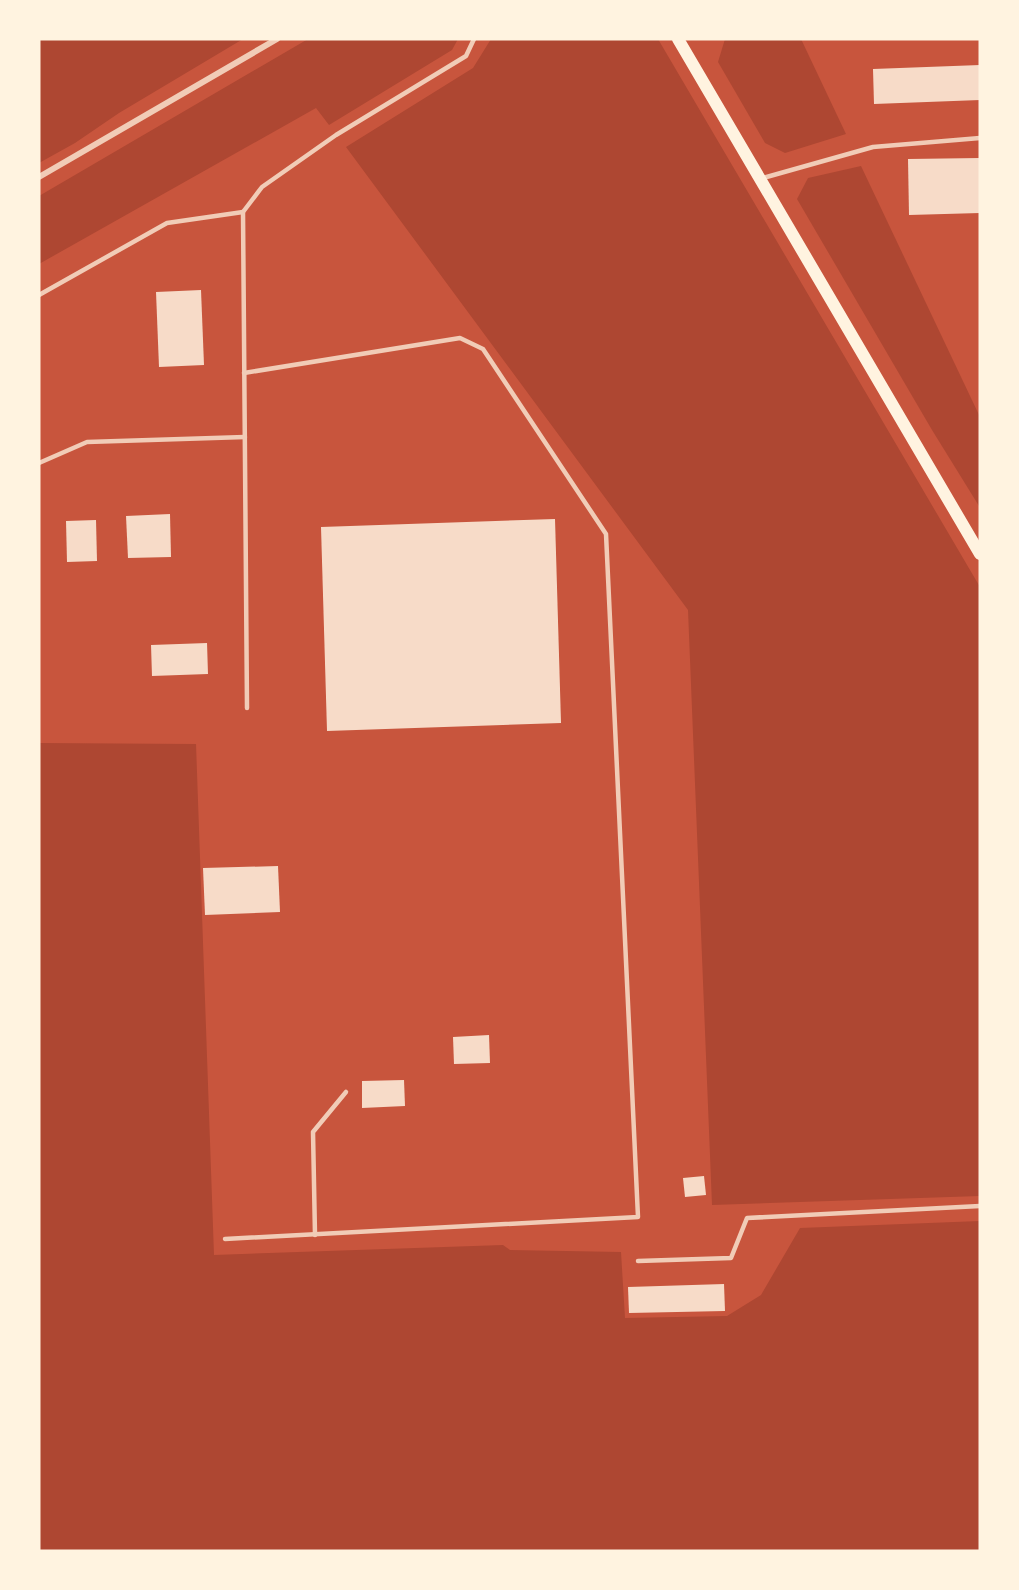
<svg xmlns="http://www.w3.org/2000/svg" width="1019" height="1590" viewBox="0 0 1019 1590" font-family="'Exo 2',sans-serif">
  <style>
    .green { fill: #ae4732 }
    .building { fill: #f7dbc8 }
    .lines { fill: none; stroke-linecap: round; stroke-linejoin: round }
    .service { stroke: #f1ccb7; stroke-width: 4.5 }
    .minor { stroke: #f1ccb7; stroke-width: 6 }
    .secondary { stroke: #fff3e0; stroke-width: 12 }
  </style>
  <rect width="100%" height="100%" fill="#c8553d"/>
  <g class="green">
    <polygon points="39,39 243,39 119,113 75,143 39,163"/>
    <polygon points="308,39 458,39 452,50 329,125 316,108 39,264 39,196"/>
    <polygon points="491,39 658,39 980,587 980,1196 712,1205 688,610 346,147 473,68"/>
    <polygon points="725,39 801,39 846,134 785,153 765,143 718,62"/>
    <polygon points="861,166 980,417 979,506 932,430 797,199 808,178"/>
    <polygon points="39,743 196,744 214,1255 503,1245 510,1250 621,1252 625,1318 727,1316 761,1295 800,1228 980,1221 980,1551 39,1551"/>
  </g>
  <g class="building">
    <polygon points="980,65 980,100 874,104 873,69"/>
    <polygon points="980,158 980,213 909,215 908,159"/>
    <polygon points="201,290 204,365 159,367 156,292"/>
    <polygon points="170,514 171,557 128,558 126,516"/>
    <polygon points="555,519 561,723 327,731 321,527"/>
    <polygon points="96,520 97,561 67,562 66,521"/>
    <polygon points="207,643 208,674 152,676 151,645"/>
    <polygon points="278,866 280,912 205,915 203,868"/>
    <polygon points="489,1035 490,1063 454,1064 453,1037"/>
    <polygon points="404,1080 405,1106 362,1108 362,1081"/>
    <polygon points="704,1176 706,1195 685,1197 683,1178"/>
    <polygon points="724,1284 725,1311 629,1313 628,1287"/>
  </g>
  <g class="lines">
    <g class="service">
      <polyline points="763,178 873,147 980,138"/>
      <polyline points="39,295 167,223 243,212"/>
      <polyline points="39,463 87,442 245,437"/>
      <polyline points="247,708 243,212 262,187 336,135 466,56 474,39"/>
      <polyline points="315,1235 313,1132 346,1092"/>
      <polyline points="225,1239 638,1217 606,534 483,349 460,338 244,373"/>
      <polyline points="638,1261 731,1258 747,1218 980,1206"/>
    </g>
    <polyline class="minor" points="39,177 277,39"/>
    <polyline class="secondary" points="678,39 980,554"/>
  </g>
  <rect width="1019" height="1590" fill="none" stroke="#fff3e0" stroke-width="81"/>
</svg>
